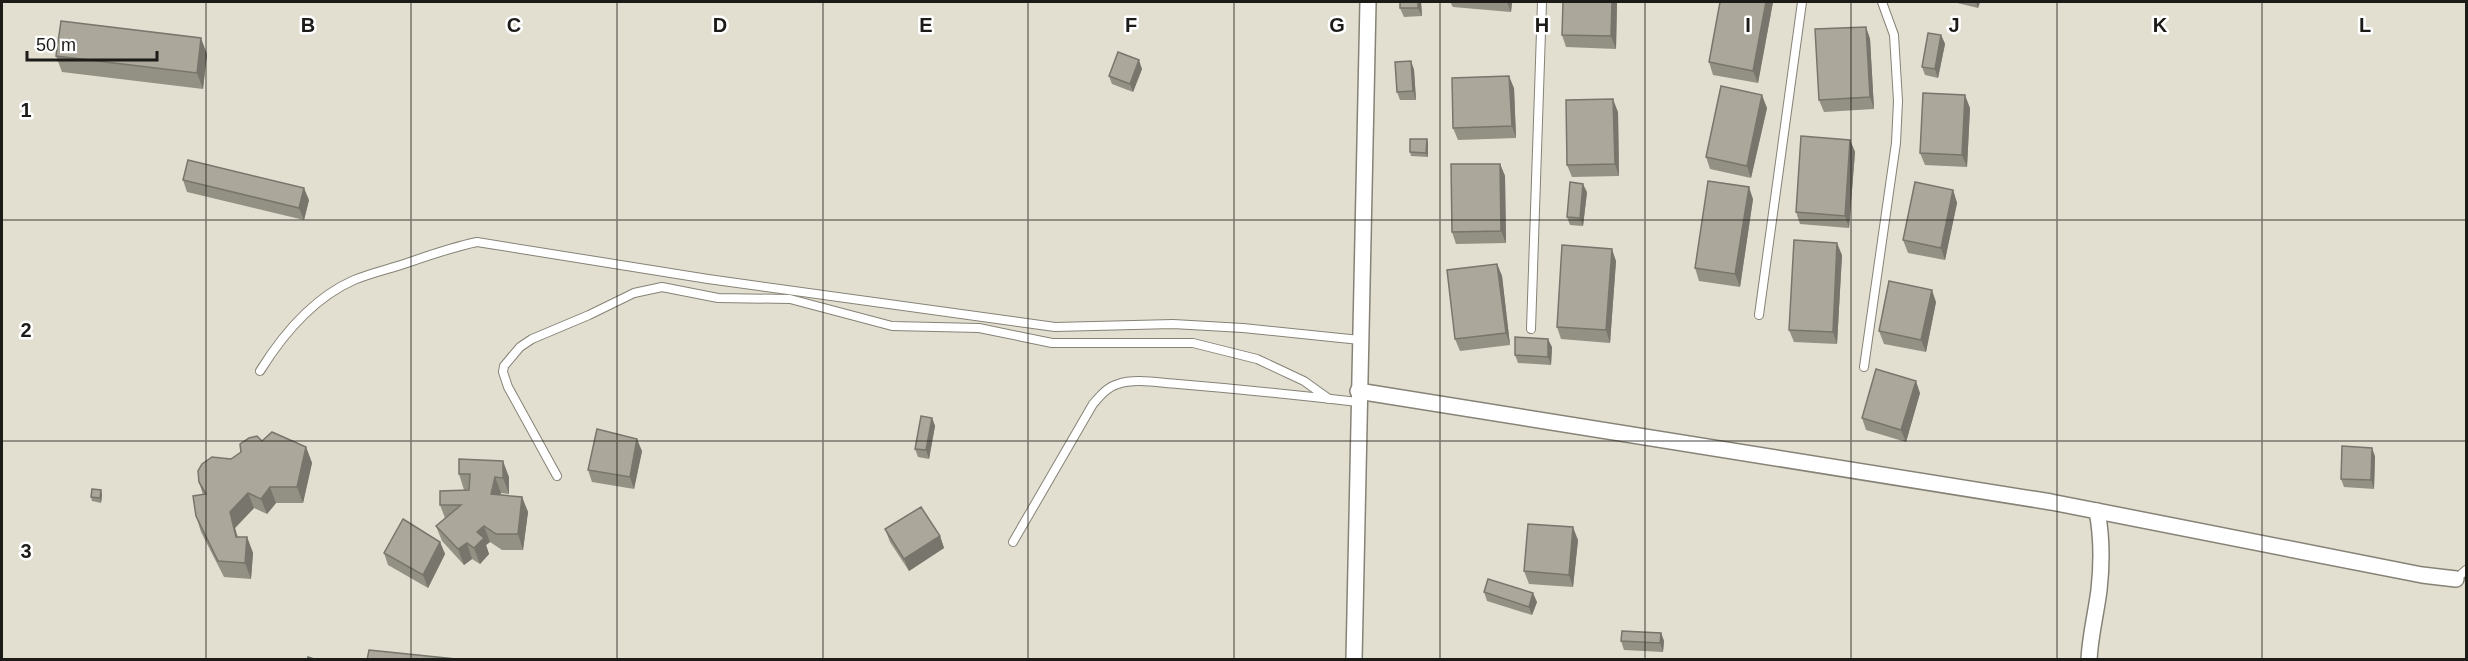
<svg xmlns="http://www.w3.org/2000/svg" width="2468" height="661" viewBox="0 0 2468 661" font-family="Arial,sans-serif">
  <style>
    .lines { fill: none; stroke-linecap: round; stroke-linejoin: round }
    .service-casing { stroke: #868276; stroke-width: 10 }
    .minor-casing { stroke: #868276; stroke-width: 18 }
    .service { stroke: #fff; stroke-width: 8 }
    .minor { stroke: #fff; stroke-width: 15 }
    .wall { fill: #939084 }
    .shaded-wall { fill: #78756c }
    .building { fill: #aba79a; stroke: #78756c; stroke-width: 1.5 }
    .grid { fill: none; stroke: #1d1b17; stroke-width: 1.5; stroke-opacity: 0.55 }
    .grid-label { font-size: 20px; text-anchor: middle; font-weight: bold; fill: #1d1b17; stroke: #fff; stroke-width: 5; stroke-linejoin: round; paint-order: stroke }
  </style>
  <rect width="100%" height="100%" fill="#e2dfd1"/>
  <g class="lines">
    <defs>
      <g id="service">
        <polyline points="1759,315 1802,2"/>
        <polyline points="1531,329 1542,2"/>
        <polyline points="1864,367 1896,143 1898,101 1894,35 1882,2"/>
        <path d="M260,371C283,334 313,298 354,280C371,273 389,269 407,263C430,255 453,247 477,242L708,279L1055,327L1173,324L1243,328L1360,340"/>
        <polyline points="557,476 508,387 503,372 504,366 520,347 532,339 589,315 634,293 662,287 718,298 790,299 892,326 979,328 1052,343 1193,343 1257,359 1304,381 1329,399"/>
        <path d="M1013,542L1093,404C1100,396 1107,387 1118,384C1135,378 1160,383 1178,384C1238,389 1298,395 1358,402"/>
        <polyline points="2456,579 2466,570"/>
      </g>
      <g id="minor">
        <polyline points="1358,391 2051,502 2422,575 2456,579"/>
        <polyline points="1354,660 1368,2"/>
        <path d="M2089,660C2090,636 2096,614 2099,590C2102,563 2102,537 2097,511"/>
      </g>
    </defs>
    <use href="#service" class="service-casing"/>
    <use href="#minor" class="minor-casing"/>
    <use href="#service" class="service"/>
    <use href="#minor" class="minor"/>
  </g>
  <g class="wall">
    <polygon points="1421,2 1422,16 1404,17 1400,8"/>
    <polygon points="1450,2 1512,2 1511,12 1453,7"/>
    <polygon points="1563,2 1617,2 1616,49 1566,47 1562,35"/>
    <polygon points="1773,2 1758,83 1713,75 1709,62"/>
    <polygon points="1953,2 1980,2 1978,8"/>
    <polygon points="1866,27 1870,39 1874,109 1824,112 1819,100"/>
    <polygon points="1941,35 1945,44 1938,78 1925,75 1922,67"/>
    <polygon points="207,54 203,89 62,72 56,56"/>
    <polygon points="1411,61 1414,70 1416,100 1400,100 1397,92"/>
    <polygon points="1142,69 1133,92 1112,84 1109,76"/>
    <polygon points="1514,88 1516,138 1458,140 1453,128"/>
    <polygon points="1767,108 1751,178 1710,169 1706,157"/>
    <polygon points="1970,108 1967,167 1925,165 1920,153"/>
    <polygon points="1618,112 1619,176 1572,177 1567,165"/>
    <polygon points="1427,139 1428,144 1428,157 1411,156 1410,152"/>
    <polygon points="1850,140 1855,152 1849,228 1800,224 1796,212"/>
    <polygon points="1500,164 1505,176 1506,243 1456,244 1452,232"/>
    <polygon points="183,180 309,200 304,220 187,192"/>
    <polygon points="1953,190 1957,203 1945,260 1908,253 1903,240"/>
    <polygon points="1587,192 1583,226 1570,225 1567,217"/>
    <polygon points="1753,199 1740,287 1699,281 1695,268"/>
    <polygon points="1842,255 1837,344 1794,342 1789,330"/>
    <polygon points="1616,261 1610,343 1561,339 1557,327"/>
    <polygon points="1497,264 1502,276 1510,345 1460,351 1455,339"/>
    <polygon points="1936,302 1926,352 1884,344 1879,331"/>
    <polygon points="1552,347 1551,365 1518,363 1515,355"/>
    <polygon points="1920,393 1906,442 1866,430 1862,418"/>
    <polygon points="932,418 935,426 929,459 918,457 915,449"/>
    <polygon points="262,441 306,447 312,463 303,503 276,503 267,514 254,508 235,528 238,537 247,537 253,553 251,579 224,577 201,532 196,516 203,495 199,482 231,459"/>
    <polygon points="642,451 634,489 592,482 588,470"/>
    <polygon points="2375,456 2374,489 2344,487 2341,479"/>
    <polygon points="459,459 509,477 509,494 501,493 500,495 522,497 528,512 523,550 502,550 490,542 486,545 489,554 480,564 472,559 464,565 442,541 436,526 445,518 440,505 464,490 459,474"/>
    <polygon points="101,490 102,495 101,503 92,501 91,497"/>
    <polygon points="885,529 940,536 944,548 909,571 890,542"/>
    <polygon points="1578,540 1573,587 1529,584 1524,571"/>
    <polygon points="440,542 445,554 428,588 388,565 384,553"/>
    <polygon points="1484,592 1537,602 1532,615 1487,601"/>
    <polygon points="1661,633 1664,641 1663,652 1624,650 1621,641"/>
  </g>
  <g class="shaded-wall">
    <polygon points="1418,2 1421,2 1422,16 1418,8"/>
    <polygon points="1507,2 1512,2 1511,12"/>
    <polygon points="1612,2 1617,2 1616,49 1611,36"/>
    <polygon points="1766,2 1773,2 1758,83 1753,71"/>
    <polygon points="1976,2 1980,2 1978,8"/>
    <polygon points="1866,27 1870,39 1874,109 1870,97"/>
    <polygon points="1941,35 1945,44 1938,78 1935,69"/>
    <polygon points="201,38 207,54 203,89 197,73"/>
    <polygon points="1139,60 1142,69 1133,92 1130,84"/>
    <polygon points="1411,61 1414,70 1416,100 1413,91"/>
    <polygon points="1509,76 1514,88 1516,138 1512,126"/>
    <polygon points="1762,95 1767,108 1751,178 1747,166"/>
    <polygon points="1965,95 1970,108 1967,167 1962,155"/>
    <polygon points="1613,99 1618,112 1619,176 1615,164"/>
    <polygon points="1427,139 1428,144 1428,157 1426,153"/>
    <polygon points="1850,140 1855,152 1849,228 1845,216"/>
    <polygon points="1500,164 1505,176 1506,243 1501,231"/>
    <polygon points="1583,184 1587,192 1583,226 1580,218"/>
    <polygon points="1749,187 1753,199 1740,287 1735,274"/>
    <polygon points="304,188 309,200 304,220 299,208"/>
    <polygon points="1953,190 1957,203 1945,260 1941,248"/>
    <polygon points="1837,243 1842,255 1837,344 1833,332"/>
    <polygon points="1612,249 1616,261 1610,343 1606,330"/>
    <polygon points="1497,264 1502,276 1510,345 1506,333"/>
    <polygon points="1932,290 1936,302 1926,352 1921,340"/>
    <polygon points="1548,339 1552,347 1551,365 1548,357"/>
    <polygon points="1916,381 1920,393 1906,442 1901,430"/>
    <polygon points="932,418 935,426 929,459 926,450"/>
    <polygon points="637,439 642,451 634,489 630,477"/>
    <polygon points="306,447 312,463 303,503 297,487"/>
    <polygon points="2372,448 2375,456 2374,489 2371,480"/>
    <polygon points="503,461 509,477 509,494 503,478"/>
    <polygon points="495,477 501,493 497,510 491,494"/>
    <polygon points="270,487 276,503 267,514 261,499"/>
    <polygon points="101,490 102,495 101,503 100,498"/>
    <polygon points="248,493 254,508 235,528 241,553 236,537 230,512"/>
    <polygon points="522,497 528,512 523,550 518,534"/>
    <polygon points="484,526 490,542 486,545 489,554 480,564 474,548 477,532"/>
    <polygon points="1573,527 1578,540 1573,587 1569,575"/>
    <polygon points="940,536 944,548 909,571 904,559"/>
    <polygon points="247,537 253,553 251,579 245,563"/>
    <polygon points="440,542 445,554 428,588 423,575"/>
    <polygon points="467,543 472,559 464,565 458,549"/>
    <polygon points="1533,593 1537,602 1532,615 1529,607"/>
    <polygon points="1661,633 1664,641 1663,652 1660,643"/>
  </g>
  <g class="building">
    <rect x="1400" y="2" width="18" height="6"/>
    <polygon points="1563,2 1612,2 1611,36 1562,35"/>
    <polygon points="1720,2 1766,2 1753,71 1709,62"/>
    <polygon points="61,21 201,38 197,73 56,56"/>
    <polygon points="1866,27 1870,97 1819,100 1815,29"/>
    <polygon points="1928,33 1941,35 1935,69 1922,67"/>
    <polygon points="1118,52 1139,60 1130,84 1109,76"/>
    <polygon points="1411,61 1413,91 1397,92 1395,62"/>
    <polygon points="1509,76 1512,126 1453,128 1452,78"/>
    <polygon points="1721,86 1762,95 1747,166 1706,157"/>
    <polygon points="1923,93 1965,95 1962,155 1920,153"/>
    <polygon points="1613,99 1615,164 1567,165 1566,100"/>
    <polygon points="1801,136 1850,140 1845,216 1796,212"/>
    <polygon points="1410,139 1427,139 1426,153 1410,152"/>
    <polygon points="188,160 304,188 299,208 183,180"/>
    <polygon points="1451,164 1500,164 1501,231 1452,232"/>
    <polygon points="1708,181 1749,187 1735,274 1695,268"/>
    <polygon points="1570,182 1583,184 1580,218 1567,217"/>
    <polygon points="1915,182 1953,190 1941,248 1903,240"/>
    <polygon points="1794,240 1837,243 1833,332 1789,330"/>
    <polygon points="1562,245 1612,249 1606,330 1557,327"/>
    <polygon points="1497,264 1506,333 1455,339 1447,270"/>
    <polygon points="1889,281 1932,290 1921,340 1879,331"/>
    <polygon points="1515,337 1548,339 1548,357 1515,355"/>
    <polygon points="1876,369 1916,381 1901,430 1862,418"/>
    <polygon points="921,416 932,418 926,450 915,449"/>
    <polygon points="597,429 637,439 630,477 588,470"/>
    <polygon points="272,432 306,447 297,487 270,487 261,499 248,493 230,512 236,537 247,537 245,563 218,561 196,516 193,496 206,494 199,482 198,471 202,464 212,457 231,459 241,452 240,444 249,438 257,436 262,441"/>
    <polygon points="2342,446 2372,448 2371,480 2341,479"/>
    <polygon points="459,459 503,461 503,478 495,477 491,494 522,497 518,534 496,534 484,526 477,532 484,538 474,548 467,543 458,549 436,526 461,505 440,505 440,491 469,490 470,474 459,474"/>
    <polygon points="92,489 101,490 100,498 91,497"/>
    <polygon points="921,507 940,536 904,559 885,529"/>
    <polygon points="403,519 440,542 423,575 384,553"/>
    <polygon points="1528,524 1573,527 1569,575 1524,571"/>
    <polygon points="1488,579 1533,593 1529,607 1484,592"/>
    <polygon points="1622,631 1661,633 1660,643 1621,641"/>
    <polygon points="369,650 466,660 367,660"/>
    <polygon points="308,657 317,660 307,660"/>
  </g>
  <path class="grid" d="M206,2V660M411,2V660M617,2V660M823,2V660M1028,2V660M1234,2V660M1440,2V660M1645,2V660M1851,2V660M2057,2V660M2262,2V660M2,220H2466M2,441H2466"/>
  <g class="grid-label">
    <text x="308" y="32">B</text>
    <text x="514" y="32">C</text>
    <text x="720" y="32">D</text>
    <text x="926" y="32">E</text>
    <text x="1131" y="32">F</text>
    <text x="1337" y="32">G</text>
    <text x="1542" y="32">H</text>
    <text x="1748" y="32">I</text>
    <text x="1954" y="32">J</text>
    <text x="2160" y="32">K</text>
    <text x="2365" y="32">L</text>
    <text x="26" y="117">1</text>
    <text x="26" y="337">2</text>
    <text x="26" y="558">3</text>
  </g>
  <rect width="2468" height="661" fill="none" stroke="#1d1b17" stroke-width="6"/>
  <path d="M27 51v9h130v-9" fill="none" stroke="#1d1b17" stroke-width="3"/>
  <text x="36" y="51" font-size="18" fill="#1d1b17" stroke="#ffffff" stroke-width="4.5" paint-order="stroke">50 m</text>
</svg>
